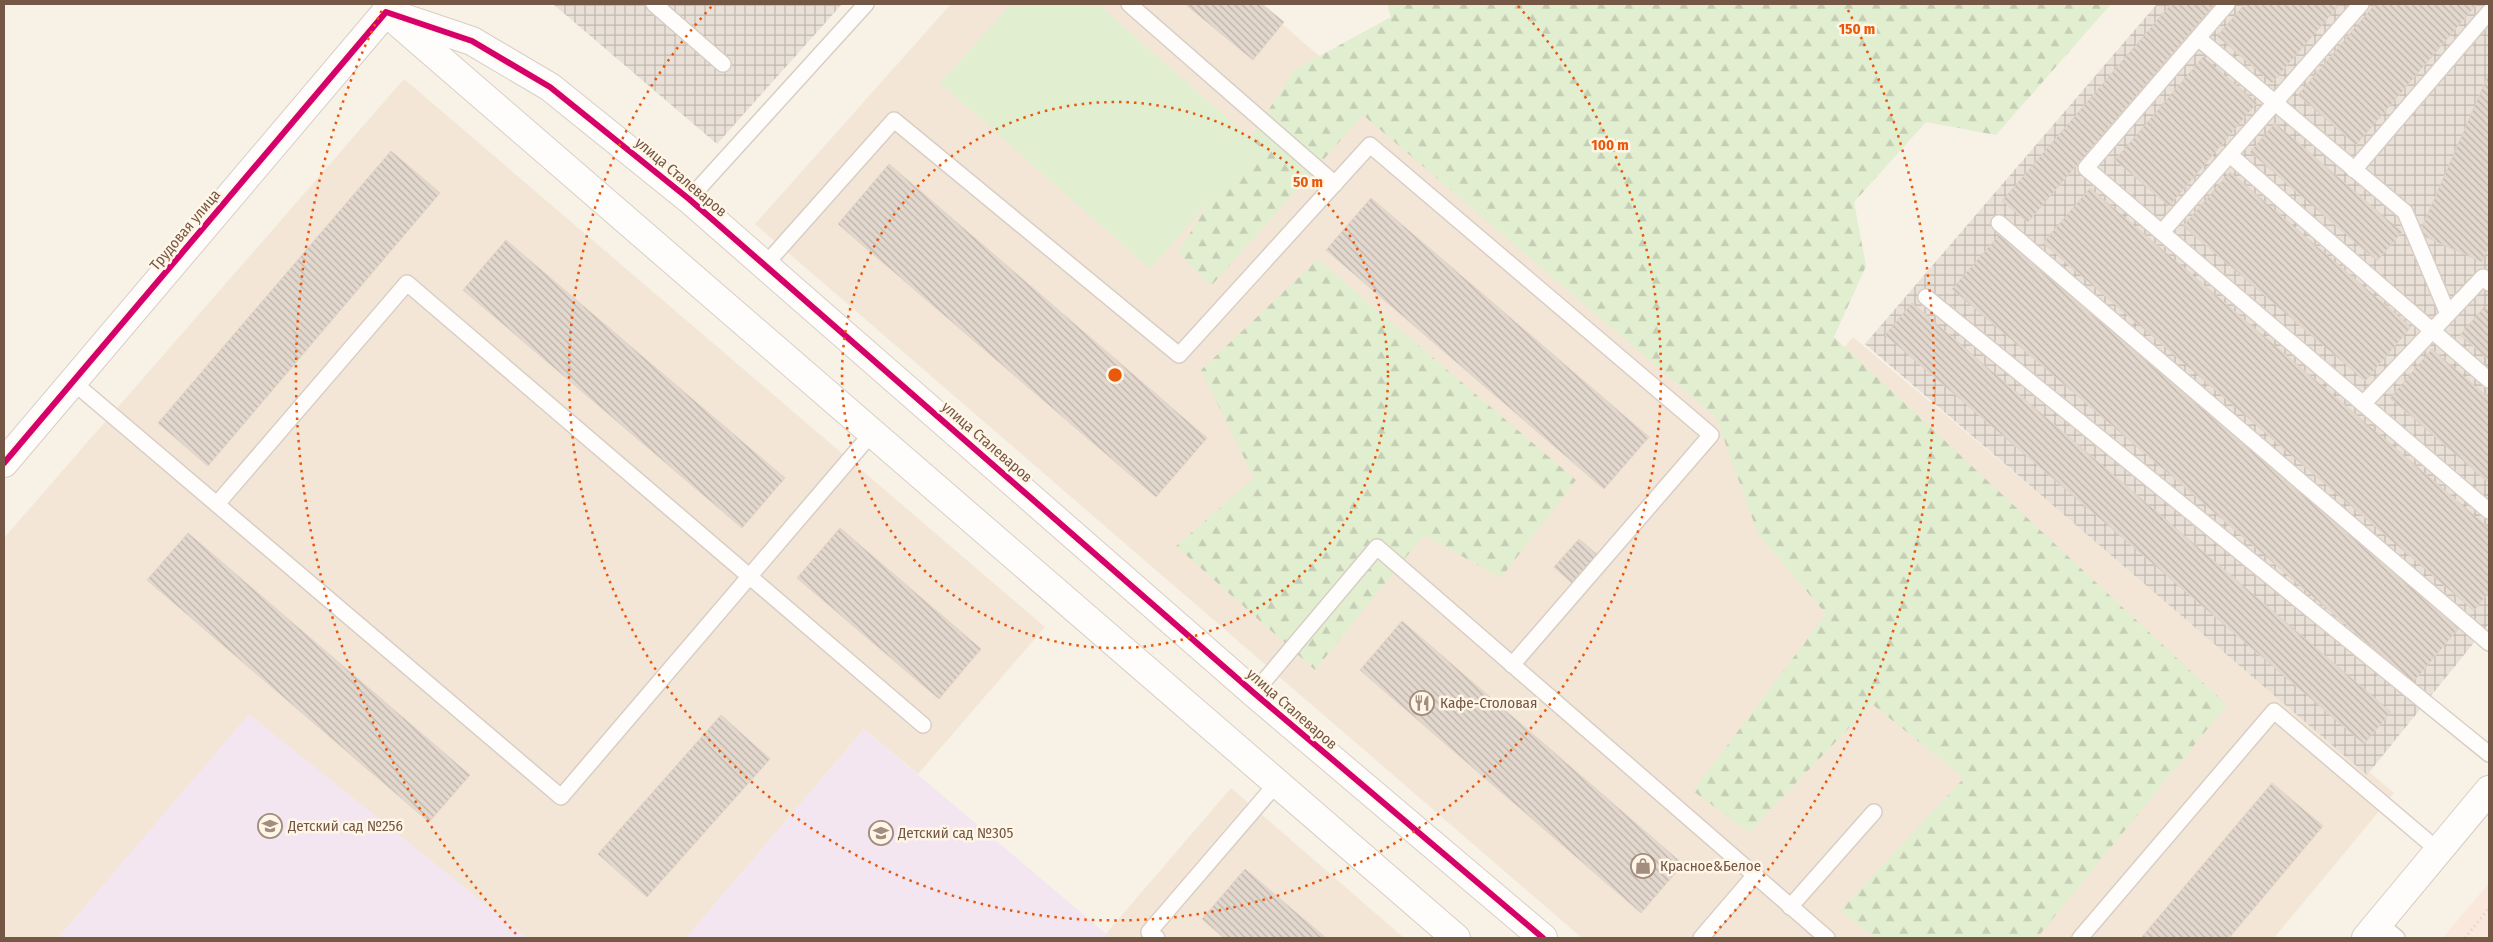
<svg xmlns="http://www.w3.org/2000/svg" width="2493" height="942" viewBox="0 0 2493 942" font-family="'Fira Sans Condensed',sans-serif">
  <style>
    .residential { fill: #f3e6d6 }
    .commercial { fill: #fbe8dc }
    .industrial { fill: url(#industrial-grid) }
    .education { fill: #f3e6f0 }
    .forest { fill: url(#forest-firs) }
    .garden { fill: #e2eed0 }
    .building { fill: url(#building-back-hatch); stroke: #e0d3c8 }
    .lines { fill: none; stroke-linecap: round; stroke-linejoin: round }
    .service-casing { stroke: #d8cec5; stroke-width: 18 }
    .minor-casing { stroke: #d8cec5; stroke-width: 30 }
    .tertiary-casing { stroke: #d8cec5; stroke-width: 30 }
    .secondary-casing { stroke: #d7ccc3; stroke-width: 30 }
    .path { stroke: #dad0cb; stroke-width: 3; stroke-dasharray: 1 4; stroke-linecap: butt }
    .service { stroke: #fefdfb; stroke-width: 15 }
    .minor { stroke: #fefdfb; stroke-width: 28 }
    .tertiary { stroke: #fefdfb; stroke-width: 28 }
    .secondary { stroke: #fefdfb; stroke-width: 28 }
    .cycleway-casing { stroke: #fff6e7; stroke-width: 9 }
    .cycleway { stroke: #d6006c; stroke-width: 6 }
    .ring { fill: none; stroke: #e8590c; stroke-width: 2.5; stroke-dasharray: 2.5 5 }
    .labels { text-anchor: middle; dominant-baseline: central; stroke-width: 5; stroke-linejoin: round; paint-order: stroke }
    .street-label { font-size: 15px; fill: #755746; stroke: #fff6e7 }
    .poi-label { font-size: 15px; fill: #755746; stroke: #fff6e7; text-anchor: start }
    .centre { fill: #e8590c; stroke: #fff6e7; stroke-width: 2.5 }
    .ring-label { font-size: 15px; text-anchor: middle; font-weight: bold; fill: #e8590c; stroke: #fff6e7; stroke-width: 5; stroke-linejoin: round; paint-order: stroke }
  </style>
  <defs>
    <pattern id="industrial-grid" width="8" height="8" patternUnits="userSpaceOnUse" patternTransform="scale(1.25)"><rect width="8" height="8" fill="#e9e0d7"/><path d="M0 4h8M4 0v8" fill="none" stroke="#c1b8b0"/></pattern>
    <pattern id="forest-firs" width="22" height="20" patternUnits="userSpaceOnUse" patternTransform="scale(1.25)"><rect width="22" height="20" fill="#e2eed0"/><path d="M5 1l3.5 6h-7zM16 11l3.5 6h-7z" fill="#c5ceb4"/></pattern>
    <pattern id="building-back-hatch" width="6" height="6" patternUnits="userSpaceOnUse" patternTransform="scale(1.25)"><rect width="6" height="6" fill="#e3d8ce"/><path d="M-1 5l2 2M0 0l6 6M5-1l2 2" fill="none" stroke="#bdb2a9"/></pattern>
  </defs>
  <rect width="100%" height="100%" fill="#f7f1e6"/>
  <g class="residential">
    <polygon points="951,4 1259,4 1765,442 1853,337 2394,793 2274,938 1582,938 755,224"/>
    <polygon points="404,79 1045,627 918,774 864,729 686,938 527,938 249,715 58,938 4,938 4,538"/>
    <polygon points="1231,788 1404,938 1109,938 1105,935"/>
  </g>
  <polygon class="commercial" points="2489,883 2489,938 2443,938"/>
  <g class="industrial">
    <polygon points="553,4 842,4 717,144"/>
    <polygon points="2157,4 2489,4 2489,624 2367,775 1865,344"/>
  </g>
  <g class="education">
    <polygon points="249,714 527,938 58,938"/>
    <polygon points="864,729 1111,938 686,938"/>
  </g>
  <g class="forest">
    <polygon points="1387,4 2111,4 1996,135 1926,122 1854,202 1866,266 1834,337 2227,705 2037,938 1876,938 1840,911 1964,778 1872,704 1749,832 1693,791 1826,614 1758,534 1716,417 1363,115 1211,286 1178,252 1294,70 1391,17"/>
    <polygon points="1318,259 1576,480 1501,578 1424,535 1315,670 1176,546 1254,478 1201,370"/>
  </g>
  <polygon class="garden" points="1011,4 1098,4 1259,146 1150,269 940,83"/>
  <g class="building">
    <polygon points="1185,4 1262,4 1284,22 1253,60"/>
    <polygon points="2171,4 2215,4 2028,222 2002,201"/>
    <polygon points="2245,4 2340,4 2272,83 2217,36"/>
    <polygon points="2375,4 2477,4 2356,145 2298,95"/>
    <polygon points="2203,57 2257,103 2169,206 2115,160"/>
    <polygon points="2489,73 2489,252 2487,250 2482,262 2419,234"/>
    <polygon points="2275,123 2402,232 2377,261 2250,152"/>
    <polygon points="391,151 440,193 208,466 158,423"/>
    <polygon points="889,164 1207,438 1156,497 838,224"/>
    <polygon points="2230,172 2411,327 2365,381 2183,226"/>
    <polygon points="2090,188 2489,528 2489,592 2474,611 2043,243"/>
    <polygon points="1371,198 1649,437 1604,489 1326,250"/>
    <polygon points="1999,235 2459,628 2413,682 1952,289"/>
    <polygon points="506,240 785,478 742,528 463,290"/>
    <polygon points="1912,303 2391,712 2364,744 1885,335"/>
    <polygon points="2484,307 2489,311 2489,360 2460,335"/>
    <polygon points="2432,349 2489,398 2489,483 2390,398"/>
    <polygon points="840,528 981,649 939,699 797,578"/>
    <polygon points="188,533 470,775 429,822 147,580"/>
    <polygon points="1579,539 1599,556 1573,584 1554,567"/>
    <polygon points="1402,621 1683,864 1641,913 1360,670"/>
    <polygon points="721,715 770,759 647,897 598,854"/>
    <polygon points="2272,783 2323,826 2229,938 2141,938"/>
    <polygon points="1245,869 1326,938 1224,938 1202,919"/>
  </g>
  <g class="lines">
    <defs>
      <g id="service">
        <polyline points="654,4 723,64"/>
        <polyline points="1129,4 1335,184"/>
        <polyline points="2227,4 2086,168 2489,511"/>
        <polyline points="2198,38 2405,212 2448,314"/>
        <polyline points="2230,155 2489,380"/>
        <polyline points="2354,170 2489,12"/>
        <polyline points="689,199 866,4"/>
        <polyline points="1999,223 2489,643"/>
        <polyline points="2162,232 2361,4"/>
        <polyline points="765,265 894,120 1179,355 1370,145 1711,435 1512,665"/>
        <polyline points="1926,297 2489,754"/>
        <polyline points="73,382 561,797 872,433"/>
        <polyline points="2363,404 2483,277 2489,283"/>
        <polyline points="217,504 407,283 923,725"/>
        <polyline points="1254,693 1377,547 1827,938"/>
        <polyline points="1790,907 1874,812"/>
        <polyline points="2379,923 2397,938"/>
        <polyline points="1157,938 1149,932 1277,783"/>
        <polyline points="1701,938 1755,875"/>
        <polyline points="2080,938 2274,711 2439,851"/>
      </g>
      <polyline id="minor" points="4,463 386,12"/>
      <g id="tertiary">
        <polyline points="386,12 472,41 550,87 689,199 1254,693 1543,938"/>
        <polyline points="395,20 1456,938"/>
      </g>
      <polyline id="secondary" points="2366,938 2489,790"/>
    </defs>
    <use href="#service" class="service-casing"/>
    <use href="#minor" class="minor-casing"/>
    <use href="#tertiary" class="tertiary-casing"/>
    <use href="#secondary" class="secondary-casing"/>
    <polyline class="path" points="2465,938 2489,908"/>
    <use href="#service" class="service"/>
    <use href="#minor" class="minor"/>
    <use href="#tertiary" class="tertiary"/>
    <use href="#secondary" class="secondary"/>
    <defs>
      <polyline id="cycleway" points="4,463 386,12 472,41 550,87 689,199 1254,693 1543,938"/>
    </defs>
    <use href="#cycleway" class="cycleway-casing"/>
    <use href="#cycleway" class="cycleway"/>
  </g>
  <g class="ring">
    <circle cx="1115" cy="375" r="273"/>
    <path d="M1518 6A546 546 0 1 1 712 6"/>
    <path d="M516 934A819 819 0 0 1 382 10M1848 10A819 819 0 0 1 1714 934"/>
  </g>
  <defs>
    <symbol id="restaurant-ring" viewBox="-11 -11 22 22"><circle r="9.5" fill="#fff6e7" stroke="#a28d7e" stroke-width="1.5"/><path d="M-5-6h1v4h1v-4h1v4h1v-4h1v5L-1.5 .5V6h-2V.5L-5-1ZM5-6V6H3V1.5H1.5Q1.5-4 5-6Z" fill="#a28d7e"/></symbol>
    <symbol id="school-ring" viewBox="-11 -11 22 22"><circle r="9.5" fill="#fff6e7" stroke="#a28d7e" stroke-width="1.5"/><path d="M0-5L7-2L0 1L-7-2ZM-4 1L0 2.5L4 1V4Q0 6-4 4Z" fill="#a28d7e"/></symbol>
    <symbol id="shop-ring" viewBox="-11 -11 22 22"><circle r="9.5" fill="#fff6e7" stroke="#a28d7e" stroke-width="1.5"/><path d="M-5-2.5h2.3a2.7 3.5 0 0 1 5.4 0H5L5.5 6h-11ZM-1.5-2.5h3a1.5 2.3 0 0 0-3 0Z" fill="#a28d7e"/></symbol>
  </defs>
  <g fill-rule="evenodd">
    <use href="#restaurant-ring" x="1408" y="689" width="28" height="28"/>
    <use href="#school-ring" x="256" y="812" width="28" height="28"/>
    <use href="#school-ring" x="867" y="819" width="28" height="28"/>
    <use href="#shop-ring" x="1629" y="852" width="28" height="28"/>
  </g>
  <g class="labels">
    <g class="street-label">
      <text transform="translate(681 177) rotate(40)">улица Сталеваров</text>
      <text transform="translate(185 230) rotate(-50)">Трудовая улица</text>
      <text transform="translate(987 442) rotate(41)">улица Сталеваров</text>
      <text transform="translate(1292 709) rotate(41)">улица Сталеваров</text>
    </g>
    <g class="poi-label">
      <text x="1440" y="703">Кафе-Столовая</text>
      <text x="288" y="826">Детский сад №256</text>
      <text x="898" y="833">Детский сад №305</text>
      <text x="1660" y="866">Красное&amp;Белое</text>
    </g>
  </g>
  <circle cx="1115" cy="375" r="8" class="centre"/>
  <g class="ring-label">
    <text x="1857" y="34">150 m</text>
    <text x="1610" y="150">100 m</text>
    <text x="1308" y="187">50 m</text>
  </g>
  <rect width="2493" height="942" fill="none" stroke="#755746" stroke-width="10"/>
</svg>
